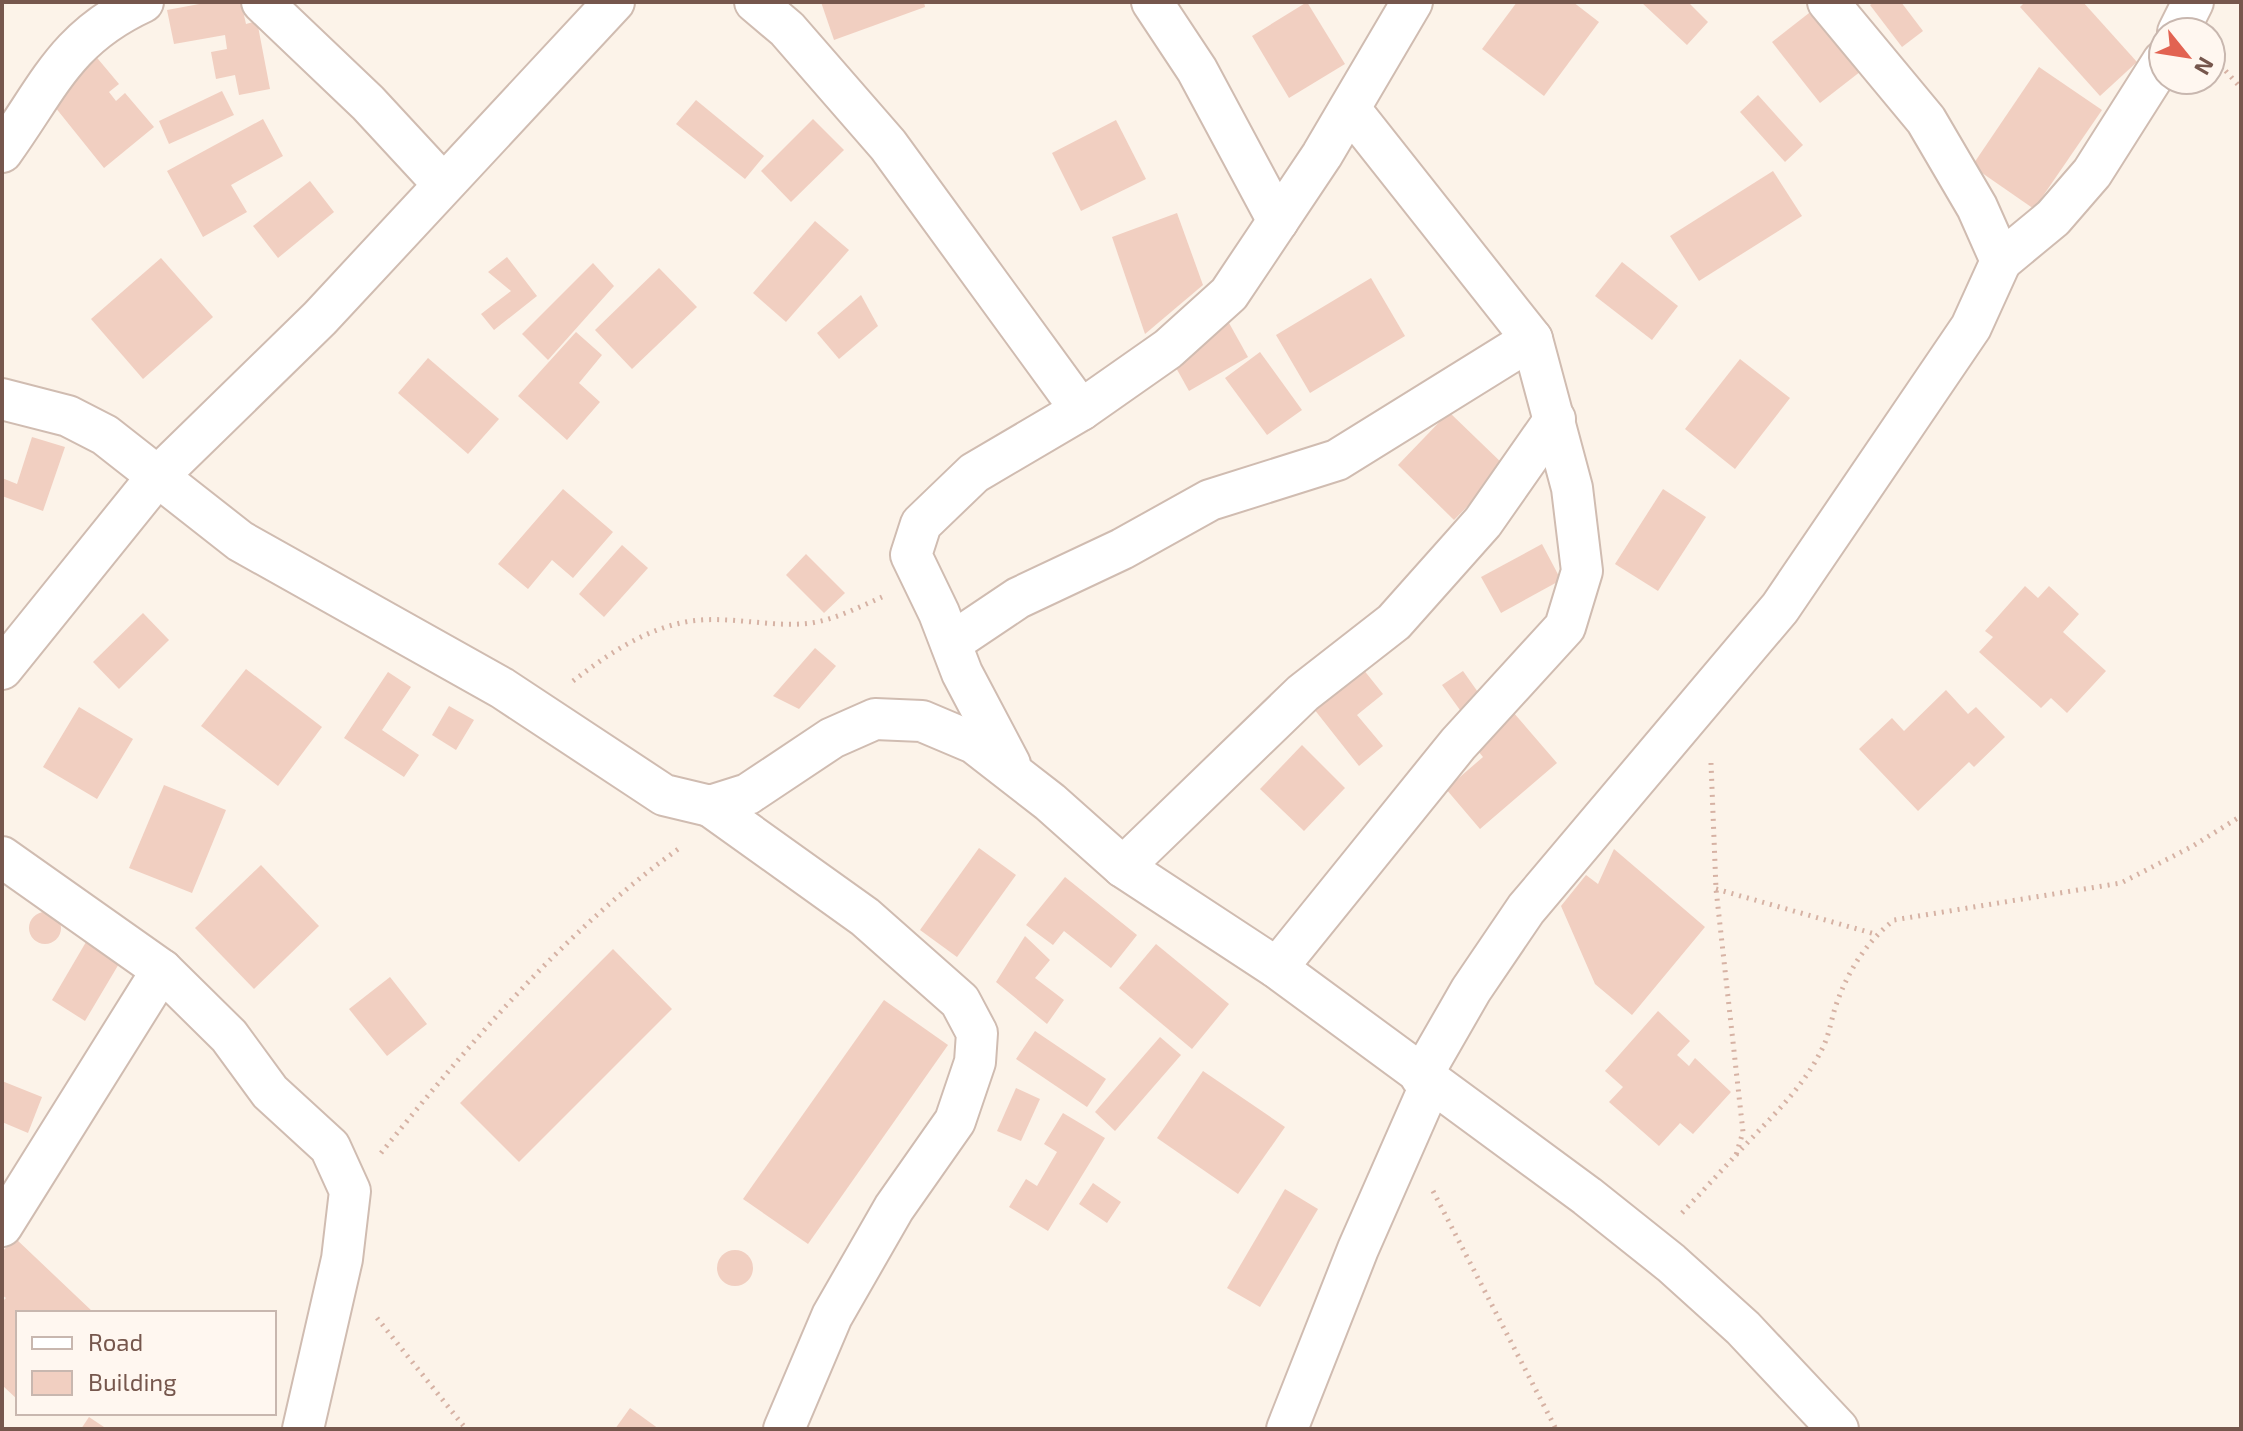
<svg xmlns="http://www.w3.org/2000/svg" width="2243" height="1431" viewBox="0 0 2243 1431" font-family="'Exo 2',sans-serif">
  <style>
    .building { fill: #f1cfc1 }
    .lines { fill: none; stroke-linecap: round; stroke-linejoin: round }
    .minor-casing { stroke: #d0bcb1; stroke-width: 44 }
    .path { stroke: #d6b2a4; stroke-width: 5; stroke-dasharray: 2 6; stroke-linecap: butt }
    .minor { stroke: #fff; stroke-width: 40 }
  </style>
  <rect width="100%" height="100%" fill="#fcf3e9"/>
  <g class="building">
    <polygon points="210,2 241,2 246,24 257,21 270,89 239,95 235,75 216,79 211,52 227,49 225,35 174,44 167,10"/>
    <polygon points="821,2 924,2 925,7 834,40"/>
    <polygon points="1307,2 1345,64 1289,98 1252,36"/>
    <polygon points="1517,2 1573,2 1599,22 1544,96 1482,49"/>
    <polygon points="1641,2 1692,2 1690,4 1708,22 1687,45"/>
    <polygon points="1875,2 1901,2 1923,31 1902,47 1870,5"/>
    <polygon points="2025,2 2083,2 2137,62 2100,96 2020,7"/>
    <polygon points="1818,6 1865,68 1820,103 1772,42"/>
    <polygon points="93,53 119,84 109,92 116,101 125,93 154,127 104,168 55,107"/>
    <polygon points="2039,67 2102,110 2034,209 1972,166"/>
    <polygon points="222,91 234,115 169,144 159,121"/>
    <polygon points="1758,95 1803,145 1785,162 1740,112"/>
    <polygon points="696,100 764,156 745,179 676,124"/>
    <polygon points="263,119 283,156 231,185 247,212 203,237 167,171"/>
    <polygon points="813,119 844,150 791,202 761,171"/>
    <polygon points="1116,120 1146,179 1081,211 1052,153"/>
    <polygon points="1773,171 1802,216 1699,281 1670,236"/>
    <polygon points="310,181 334,212 278,258 253,226"/>
    <polygon points="1177,213 1203,285 1145,334 1112,237"/>
    <polygon points="815,221 849,250 786,322 753,293"/>
    <polygon points="507,257 537,296 494,330 481,314 511,291 488,272"/>
    <polygon points="161,258 213,317 143,379 91,319"/>
    <polygon points="1622,262 1678,306 1652,340 1595,296"/>
    <polygon points="593,263 614,286 548,360 522,334"/>
    <polygon points="659,268 697,307 632,369 595,330"/>
    <polygon points="1371,278 1405,336 1310,393 1276,335"/>
    <polygon points="861,295 878,326 839,359 817,333"/>
    <polygon points="1229,323 1248,357 1189,391 1170,357"/>
    <polygon points="576,332 602,355 579,383 600,402 567,440 518,396"/>
    <polygon points="1260,352 1302,410 1267,435 1225,378"/>
    <polygon points="428,358 499,419 468,454 398,393"/>
    <polygon points="1740,359 1790,398 1735,469 1685,429"/>
    <polygon points="1449,412 1506,467 1454,520 1398,465"/>
    <polygon points="32,437 65,447 43,511 2,496 2,478 17,484"/>
    <polygon points="563,489 613,532 573,578 552,560 528,589 498,564"/>
    <polygon points="1663,489 1706,517 1658,591 1615,564"/>
    <polygon points="1542,544 1561,580 1501,613 1481,577"/>
    <polygon points="622,545 648,568 604,617 579,594"/>
    <polygon points="806,554 845,593 824,613 786,575"/>
    <polygon points="2025,586 2038,598 2049,586 2079,614 2063,632 2106,671 2067,713 2051,698 2041,708 1979,652 1993,637 1985,631"/>
    <polygon points="143,613 169,640 119,689 93,662"/>
    <polygon points="815,648 836,666 799,709 773,696"/>
    <polygon points="246,669 322,727 278,786 201,726"/>
    <polygon points="1363,669 1383,694 1357,715 1383,746 1359,766 1314,709"/>
    <polygon points="1463,671 1480,695 1460,710 1442,685"/>
    <polygon points="388,672 411,687 382,730 419,755 404,777 344,738"/>
    <polygon points="1946,690 1968,714 1976,707 2005,737 1974,767 1969,762 1918,811 1859,749 1892,718 1904,731"/>
    <polygon points="1507,705 1557,763 1480,829 1446,789 1483,757 1468,739"/>
    <polygon points="449,706 474,720 456,750 432,735"/>
    <polygon points="79,707 133,739 97,799 43,767"/>
    <polygon points="1302,745 1345,788 1304,831 1260,789"/>
    <polygon points="164,785 226,810 192,893 129,868"/>
    <polygon points="979,848 1016,875 957,957 920,930"/>
    <polygon points="1614,849 1705,927 1632,1015 1595,984 1561,906 1586,875 1598,884"/>
    <polygon points="261,865 319,926 254,989 195,928"/>
    <polygon points="1065,877 1137,935 1111,968 1064,931 1053,945 1026,925"/>
    <circle cx="45" cy="928" r="16"/>
    <polygon points="1025,936 1050,960 1035,978 1064,1000 1047,1024 996,982"/>
    <polygon points="86,942 120,962 85,1021 52,1000"/>
    <polygon points="1156,944 1229,1004 1192,1049 1119,988"/>
    <polygon points="613,949 672,1009 519,1162 460,1103"/>
    <polygon points="390,977 427,1024 387,1056 349,1009"/>
    <polygon points="884,1000 948,1045 808,1244 743,1199"/>
    <polygon points="1658,1011 1690,1041 1677,1055 1689,1066 1695,1058 1731,1092 1693,1134 1680,1123 1659,1146 1609,1102 1623,1087 1605,1071"/>
    <polygon points="1035,1031 1106,1079 1087,1107 1016,1059"/>
    <polygon points="1160,1037 1181,1055 1115,1131 1095,1112"/>
    <polygon points="1203,1071 1285,1127 1238,1194 1157,1138"/>
    <polygon points="2,1081 42,1097 28,1133 2,1122"/>
    <polygon points="1016,1088 1040,1099 1021,1141 997,1131"/>
    <polygon points="1063,1113 1105,1138 1048,1231 1009,1207 1026,1179 1037,1186 1057,1152 1044,1144"/>
    <polygon points="1093,1183 1121,1202 1107,1223 1079,1204"/>
    <polygon points="1285,1189 1318,1209 1260,1307 1227,1288"/>
    <polygon points="15,1238 94,1313 18,1313 18,1400 2,1385 2,1302 6,1298 2,1295 2,1252"/>
    <circle cx="735" cy="1268" r="18"/>
    <polygon points="630,1408 659,1429 615,1429"/>
    <polygon points="89,1417 107,1429 81,1429"/>
  </g>
  <g class="lines">
    <defs>
      <g id="minor">
        <polyline points="262,2 368,103 443,184"/>
        <polyline points="755,2 787,29 888,145 1081,410"/>
        <polyline points="1152,2 1197,70 1278,221"/>
        <polyline points="2178,32 2193,2"/>
        <path d="M2,152C49,87 65,38 143,2"/>
        <polyline points="2001,261 2053,218 2092,173 2163,61"/>
        <polyline points="2,399 68,416 105,435 240,541 502,688 664,795 710,806 748,794 832,738 875,719 922,721 974,743 1050,802 1123,867 1277,968 1587,1196 1671,1263 1743,1328 1838,1429"/>
        <polyline points="951,643 1018,598 1122,549 1210,500 1337,460 1532,339"/>
        <polyline points="2,669 156,478 320,318 614,2"/>
        <polyline points="1010,764 962,673 939,613 911,555 921,524 974,473 1081,410 1168,349 1229,294 1322,155 1412,2"/>
        <polyline points="710,806 865,917 960,1001 977,1033 975,1062 955,1121 894,1208 832,1316 784,1429"/>
        <polyline points="2,857 162,970 229,1036 270,1092 330,1147 350,1191 342,1259 303,1429"/>
        <polyline points="1123,867 1303,693 1394,622 1483,522 1555,419"/>
        <polyline points="1277,968 1458,744 1565,627 1582,571 1572,488 1532,339 1350,109"/>
        <polyline points="1421,1077 1471,990 1526,909 1780,608 1971,327 2001,261 1977,207 1926,120 1828,2"/>
        <polyline points="2,1226 162,970"/>
        <polyline points="1287,1429 1358,1249 1431,1083"/>
      </g>
    </defs>
    <use href="#minor" class="minor-casing"/>
    <g class="path">
      <polyline points="2215,59 2241,88"/>
      <path d="M573,681C608,654 646,628 691,621C727,616 765,626 801,624C828,623 857,608 882,597"/>
      <polyline points="1716,889 1875,934"/>
      <path d="M381,1153C471,1042 565,930 681,847"/>
      <path d="M1736,1155C1766,1122 1801,1091 1821,1051C1829,1037 1831,1020 1836,1005C1848,971 1866,942 1894,920L2121,883L2193,846L2241,816"/>
      <polyline points="1433,1191 1556,1429"/>
      <polyline points="1682,1213 1736,1155 1743,1132 1716,889 1711,763"/>
      <polyline points="377,1318 466,1429"/>
    </g>
    <use href="#minor" class="minor"/>
  </g>
  <rect width="2243" height="1431" fill="none" stroke="#76574d" stroke-width="8"/>
  <rect x="16" y="1311" width="260" height="104" fill="#fff7f0" stroke="#c8b7af" stroke-width="2"/>
  <rect x="32" y="1337" width="40" height="12" fill="#ffffff" stroke="#c8b7af" stroke-width="2"/>
  <text x="88" y="1351" font-size="24" fill="#76574d">Road</text>
  <rect x="32" y="1371" width="40" height="24" fill="#f1cfc1" stroke="#c8b7af" stroke-width="2"/>
  <text x="88" y="1391" font-size="24" fill="#76574d">Building</text>
  <g transform="translate(2187 56) rotate(120)"><circle r="38" fill="#fff7f0" stroke="#c8b7af" stroke-width="2"/>
  <path d="M0-6L14 30L0 20L-14 30Z" fill="#e26352"/>
  <text y="-12" font-size="22" font-weight="bold" text-anchor="middle" fill="#76574d">N</text>
  </g>
</svg>
